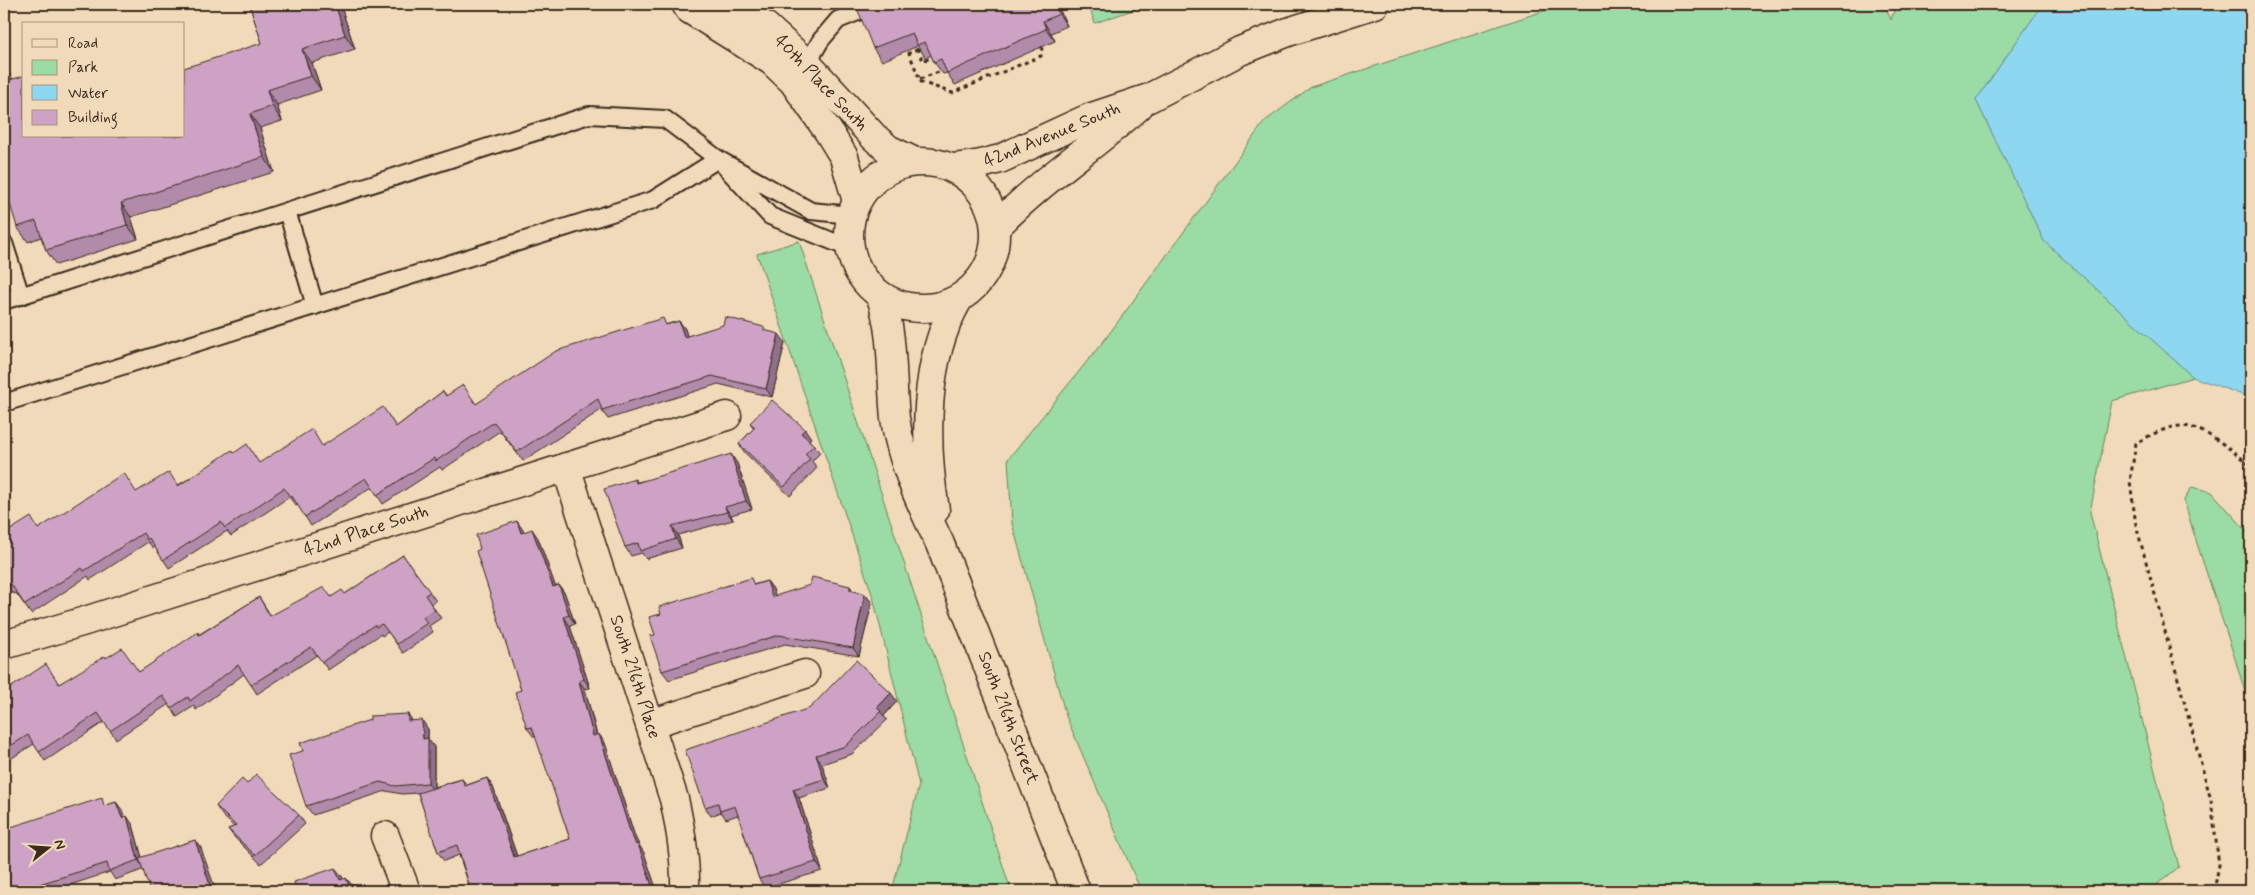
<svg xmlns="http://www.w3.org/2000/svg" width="2255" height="895" viewBox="0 0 2255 895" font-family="Mynerve,sans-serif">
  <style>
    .green { fill: #9bdba5; stroke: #6b8262 }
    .water { fill: #8ed7f0; stroke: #6d929c }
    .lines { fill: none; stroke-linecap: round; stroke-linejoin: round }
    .lane-casing { stroke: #3b2a1e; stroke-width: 20 }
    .street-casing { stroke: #3b2a1e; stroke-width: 31 }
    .secondary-casing { stroke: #3b2a1e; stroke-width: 31 }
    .path { stroke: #3b2a1e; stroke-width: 3; stroke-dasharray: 4 4; stroke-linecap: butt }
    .lane { stroke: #f0dab9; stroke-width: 16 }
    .street { stroke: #f0dab9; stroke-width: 28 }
    .secondary { stroke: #f0dab9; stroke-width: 28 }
    .wall { fill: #b18ba9; stroke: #3b2a1e }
    .shaded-wall { fill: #90718a; stroke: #3b2a1e }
    .building { fill: #cea2c5; stroke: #3b2a1e }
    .labels { text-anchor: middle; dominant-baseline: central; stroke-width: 5; stroke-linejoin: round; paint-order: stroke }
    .street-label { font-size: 18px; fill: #3b2a1e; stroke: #f0dab9 }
  </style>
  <rect width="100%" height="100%" fill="#f0dab9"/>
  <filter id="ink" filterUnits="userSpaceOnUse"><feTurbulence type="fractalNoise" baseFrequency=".02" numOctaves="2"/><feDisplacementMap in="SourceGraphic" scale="10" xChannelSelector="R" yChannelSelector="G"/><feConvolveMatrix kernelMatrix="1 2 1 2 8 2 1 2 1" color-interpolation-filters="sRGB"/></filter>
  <g filter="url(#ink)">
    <g class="green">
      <polygon points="1088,4 1150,4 1095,23"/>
      <polygon points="1565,4 1884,4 1891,20 1896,4 2043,4 1976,100 2044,241 2193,377 2112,401 2090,512 2179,867 2149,891 1141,891 1066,716 1012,523 1008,459 1106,338 1265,121 1311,87"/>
      <polygon points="799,241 1003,866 1011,891 892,891 919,785 873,597 757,254"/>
      <path d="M2192,487L2212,492L2251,536V714C2232,641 2204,572 2184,500Z"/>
    </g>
    <polygon class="water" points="2043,4 2251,4 2251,398 2193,377 2044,241 1976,100"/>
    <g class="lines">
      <defs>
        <g id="lane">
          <polyline points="807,64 821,40 838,20 877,4"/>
          <polyline points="287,211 315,306"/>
          <polyline points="4,243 21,296"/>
          <polyline points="849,248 770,216 718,159 811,211 851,215"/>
          <polyline points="4,301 589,115 665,119 718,159 653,200 4,403"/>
        </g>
        <g id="street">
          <path d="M566,467L674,799C681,830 686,859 685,891"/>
          <polyline points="4,645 85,621 727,416"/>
          <polyline points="650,724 805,674"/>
          <polyline points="385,836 406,891"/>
        </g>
        <g id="secondary">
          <polyline points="686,4 689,9 772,61 793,81 828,131 844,157 857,201"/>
          <polyline points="728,4 765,26 807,64 874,137 888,149 913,161"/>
          <circle cx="922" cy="235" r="73"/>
          <polyline points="954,168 981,164 1000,159 1089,118 1149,98 1240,51 1288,32 1375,4"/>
          <path d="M995,228C1039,182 1092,148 1139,106"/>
          <path d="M881,297C894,335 891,378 895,418C901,462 921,504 940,544L1076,891"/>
          <path d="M935,510C924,443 923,360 958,300"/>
        </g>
      </defs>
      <use href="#lane" class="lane-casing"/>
      <use href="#street" class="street-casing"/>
      <use href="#secondary" class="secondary-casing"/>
      <g class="path">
        <polyline points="918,48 923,61 935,56"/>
        <polyline points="918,49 909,53 921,82 952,93 1041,56 1042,47"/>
        <polyline points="920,79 941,71"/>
        <path d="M2214,891L2219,865L2211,800L2136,525L2130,481L2136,443C2149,436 2165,427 2180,426C2203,425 2234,452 2251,466"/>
      </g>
      <use href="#lane" class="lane"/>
      <use href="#street" class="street"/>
      <use href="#secondary" class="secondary"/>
    </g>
    <g class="wall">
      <polygon points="249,4 340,4 355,49 312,63 321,90 277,105 282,121 260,128 274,172 131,217 138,239 56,265 46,250 41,237 28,242 17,227 24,136 262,43"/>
      <polygon points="865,4 1057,4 1067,26 1051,33 1055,41 955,85 947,73 943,74 934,62 931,55 926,58 918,46 882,61 873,48"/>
      <polygon points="679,321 685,329 687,336 767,331 785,342 772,397 718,384 608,419 601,410 523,461 500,431 442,470 440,467 383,504 372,487 311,526 298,505 296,506 289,497 231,536 227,531 169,568 155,547 153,548 148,542 90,580 88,576 31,614 16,593 14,594 13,592 4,598 4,534 39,529 137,492 178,485 234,453 259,463 323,446 389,416 396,427 443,391 447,396 476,404 668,324"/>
      <polygon points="750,423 811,438 809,440 814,445 820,453 812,461 817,468 790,496 745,453 739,444 754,428"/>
      <polygon points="737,463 752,509 731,515 733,520 678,535 682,548 646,559 642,553 631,556 625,547 635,479 637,482"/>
      <polygon points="523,530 524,532 538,538 555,586 559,585 565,594 575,624 570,626 590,688 585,689 597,735 605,743 635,837 639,845 644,853 657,891 471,891 459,855 444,861 438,852 418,793 402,794 386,791 313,815 306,806 413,721 428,729 428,739 434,747 434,787 462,779 467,785 487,778 493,787 517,856 570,839 536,736 534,737 527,728 521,690 480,549"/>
      <polygon points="403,555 436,601 431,604 441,618 429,626 433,632 403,653 388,632 382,636 381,634 328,670 317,655 257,694 244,674 196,710 194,706 177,717 169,704 116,739 104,722 45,761 34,744 4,763 4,692 59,684 107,658 139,672 259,597 271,616 331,597 345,594"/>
      <polygon points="767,581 773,589 775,596 854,592 865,594 872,603 859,656 785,644 669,680 662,671 655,635 756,584"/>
      <polygon points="897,701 884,716 887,720 852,754 822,764 830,788 799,798 822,871 765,888 759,879 738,815 726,819 721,812 711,816 705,807"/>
      <polygon points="247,784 299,815 305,824 261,864 234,837 228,829 234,827 222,815 216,806"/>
      <polygon points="116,802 122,810 124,817 133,825 142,858 195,840 201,848 115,880 110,872 51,891 11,891 107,805"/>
    </g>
    <g class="shaded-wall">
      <polygon points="335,4 340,4 355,49 345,35"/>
      <polygon points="1054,4 1057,4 1067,26 1059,14"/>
      <polygon points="1043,21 1051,33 1055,41 1046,29"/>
      <polygon points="302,49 312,63 321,90 311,76"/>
      <polygon points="5,68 16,83 9,80"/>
      <polygon points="267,90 277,105 282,121 272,106"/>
      <polygon points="250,114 260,128 274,172 264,157"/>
      <polygon points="121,203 131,217 138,239 127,225"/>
      <polygon points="679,321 685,329 690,346 684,337"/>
      <polygon points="779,334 785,342 772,397 766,389"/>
      <polygon points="805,429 811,438 807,442 801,433"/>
      <polygon points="731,454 737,463 752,509 746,501"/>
      <polygon points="725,507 731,515 733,520 727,512"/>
      <polygon points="517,521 523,530 527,541 521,533"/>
      <polygon points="672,526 678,535 682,548 676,539"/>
      <polygon points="532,529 538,538 559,596 553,587"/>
      <polygon points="767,581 773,589 778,606 772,597"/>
      <polygon points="559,585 565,594 575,624 569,615"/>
      <polygon points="850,586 856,595 850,590"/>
      <polygon points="865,594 872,603 859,656 853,648"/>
      <polygon points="564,617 570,626 590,688 584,679"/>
      <polygon points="579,681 585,689 599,745 593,736"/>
      <polygon points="891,693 897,701 884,716 877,708"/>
      <polygon points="408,714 414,723 408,721"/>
      <polygon points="422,720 428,729 428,739 434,747 434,792 428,783 423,739"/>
      <polygon points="599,734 605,743 635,837 639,845 644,853 657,891 655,891 652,886 629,828"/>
      <polygon points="816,755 822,764 830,788 824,779"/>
      <polygon points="487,778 493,787 520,866 514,857"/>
      <polygon points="793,789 799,798 822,871 816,862"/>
      <polygon points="116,802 122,810 128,827 122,818"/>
      <polygon points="127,816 133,825 145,869 138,860"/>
      <polygon points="195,840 201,848 216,891 212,891"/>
      <polygon points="335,868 342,876 346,889 340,880"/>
      <polygon points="346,878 353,886 354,891 351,891"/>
      <polygon points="33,886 36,891 30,891"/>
    </g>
    <g class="building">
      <polygon points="249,4 335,4 345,35 302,49 311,76 267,90 272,106 250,114 264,157 121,203 127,225 46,250 36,221 17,227 4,184 4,69 5,68 9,80 24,76 24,136 184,136 184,68 262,43"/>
      <polygon points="865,4 1054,4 1059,14 1043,21 1046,29 947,73 941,59 934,62 925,42 917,45 912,33 873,48 857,8"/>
      <polygon points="725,317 764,327 764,330 779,334 766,389 712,376 602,410 598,399 517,452 494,422 436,461 434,458 377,495 366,478 305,517 292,496 290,497 284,488 225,528 221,522 163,560 149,538 147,540 143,533 84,571 82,568 25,605 11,584 8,585 7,583 4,585 4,534 31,517 38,529 124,473 136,492 169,472 178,486 232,450 234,453 247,444 259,463 312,429 322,446 383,407 396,427 443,391 446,396 463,385 476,404 556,351 663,318 666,325 679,321 684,337 723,325"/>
      <polygon points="772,400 805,429 801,433 814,445 805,454 810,459 784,487 739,444 755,427 750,423"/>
      <polygon points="731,454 746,501 725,507 727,512 672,526 676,539 640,551 638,543 625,547 604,489 635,479 636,483"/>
      <polygon points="517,521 521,533 532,529 553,587 559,585 569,615 564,617 584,679 579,681 593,736 599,734 629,828 636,845 638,844 652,886 638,891 471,891 457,845 438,852 418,793 462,779 465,786 487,778 514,857 570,839 532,727 527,728 515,692 521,690 476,551 480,549 476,535"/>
      <polygon points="403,555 430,592 425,595 435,610 423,617 427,623 397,644 382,624 376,627 375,625 322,662 311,647 251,685 238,665 190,701 188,697 171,708 163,696 110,731 98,713 39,752 28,735 4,750 4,692 46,664 59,684 105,656 106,658 122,648 139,672 198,632 199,635 259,597 270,616 324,587 331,597 342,590 345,594"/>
      <polygon points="812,577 850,586 850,590 865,594 853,648 779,635 662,671 650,636 655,635 649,617 661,614 659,607 751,578 754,585 767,581 772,597 810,585"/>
      <polygon points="856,660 891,693 877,708 881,711 846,746 816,755 824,779 793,789 816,862 759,879 735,806 720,811 718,803 705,807 685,750 810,708"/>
      <polygon points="408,714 408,721 422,720 423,739 428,738 428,783 395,786 380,782 306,806 289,755 303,751 300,743 370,720 370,716"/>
      <polygon points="256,774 299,815 255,855 228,829 236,826 216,806 242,779 247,784"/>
      <polygon points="102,798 104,806 116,802 122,818 127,816 138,860 109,871 107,863 33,886 30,891 11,891 4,873 4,838 10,836 8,828"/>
      <polygon points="195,840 212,891 150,891 139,858"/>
      <polygon points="335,868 340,880 346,878 351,891 297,891 294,882"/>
    </g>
  </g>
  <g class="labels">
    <g class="street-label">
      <text transform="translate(821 83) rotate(46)">40th Place South</text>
      <text transform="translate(1052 135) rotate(-22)">42nd Avenue South</text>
      <text transform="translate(366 531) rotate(-18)">42nd Place South</text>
      <text transform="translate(635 677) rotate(72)">South 216th Place</text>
      <text transform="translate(1008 718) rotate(69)">South 216th Street</text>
    </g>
  </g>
  <rect width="2255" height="895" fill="none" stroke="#f0dab9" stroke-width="20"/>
  <rect x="10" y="10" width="2235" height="875" fill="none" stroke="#3b2a1e" stroke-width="2" filter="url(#ink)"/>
  <rect x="22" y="22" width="162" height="115" fill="#f0dab9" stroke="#a8947b"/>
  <rect x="32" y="39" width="25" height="8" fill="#f0dab9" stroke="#a8947b"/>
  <text x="68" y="48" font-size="15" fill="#3b2a1e">Road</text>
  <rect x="32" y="60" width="25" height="15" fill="#9bdba5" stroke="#a8947b"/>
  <text x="68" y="72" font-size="15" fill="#3b2a1e">Park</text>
  <rect x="32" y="85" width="25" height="15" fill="#8ed7f0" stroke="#a8947b"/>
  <text x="68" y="98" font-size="15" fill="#3b2a1e">Water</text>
  <rect x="32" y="110" width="25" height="15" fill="#cea2c5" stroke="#a8947b"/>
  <text x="68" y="122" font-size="15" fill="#3b2a1e">Building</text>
  <g transform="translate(48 848) rotate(73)" stroke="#f0dab9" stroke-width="4" paint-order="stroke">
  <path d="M0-4L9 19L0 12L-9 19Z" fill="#3b2a1e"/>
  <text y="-8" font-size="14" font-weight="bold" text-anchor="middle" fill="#3b2a1e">N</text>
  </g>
</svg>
